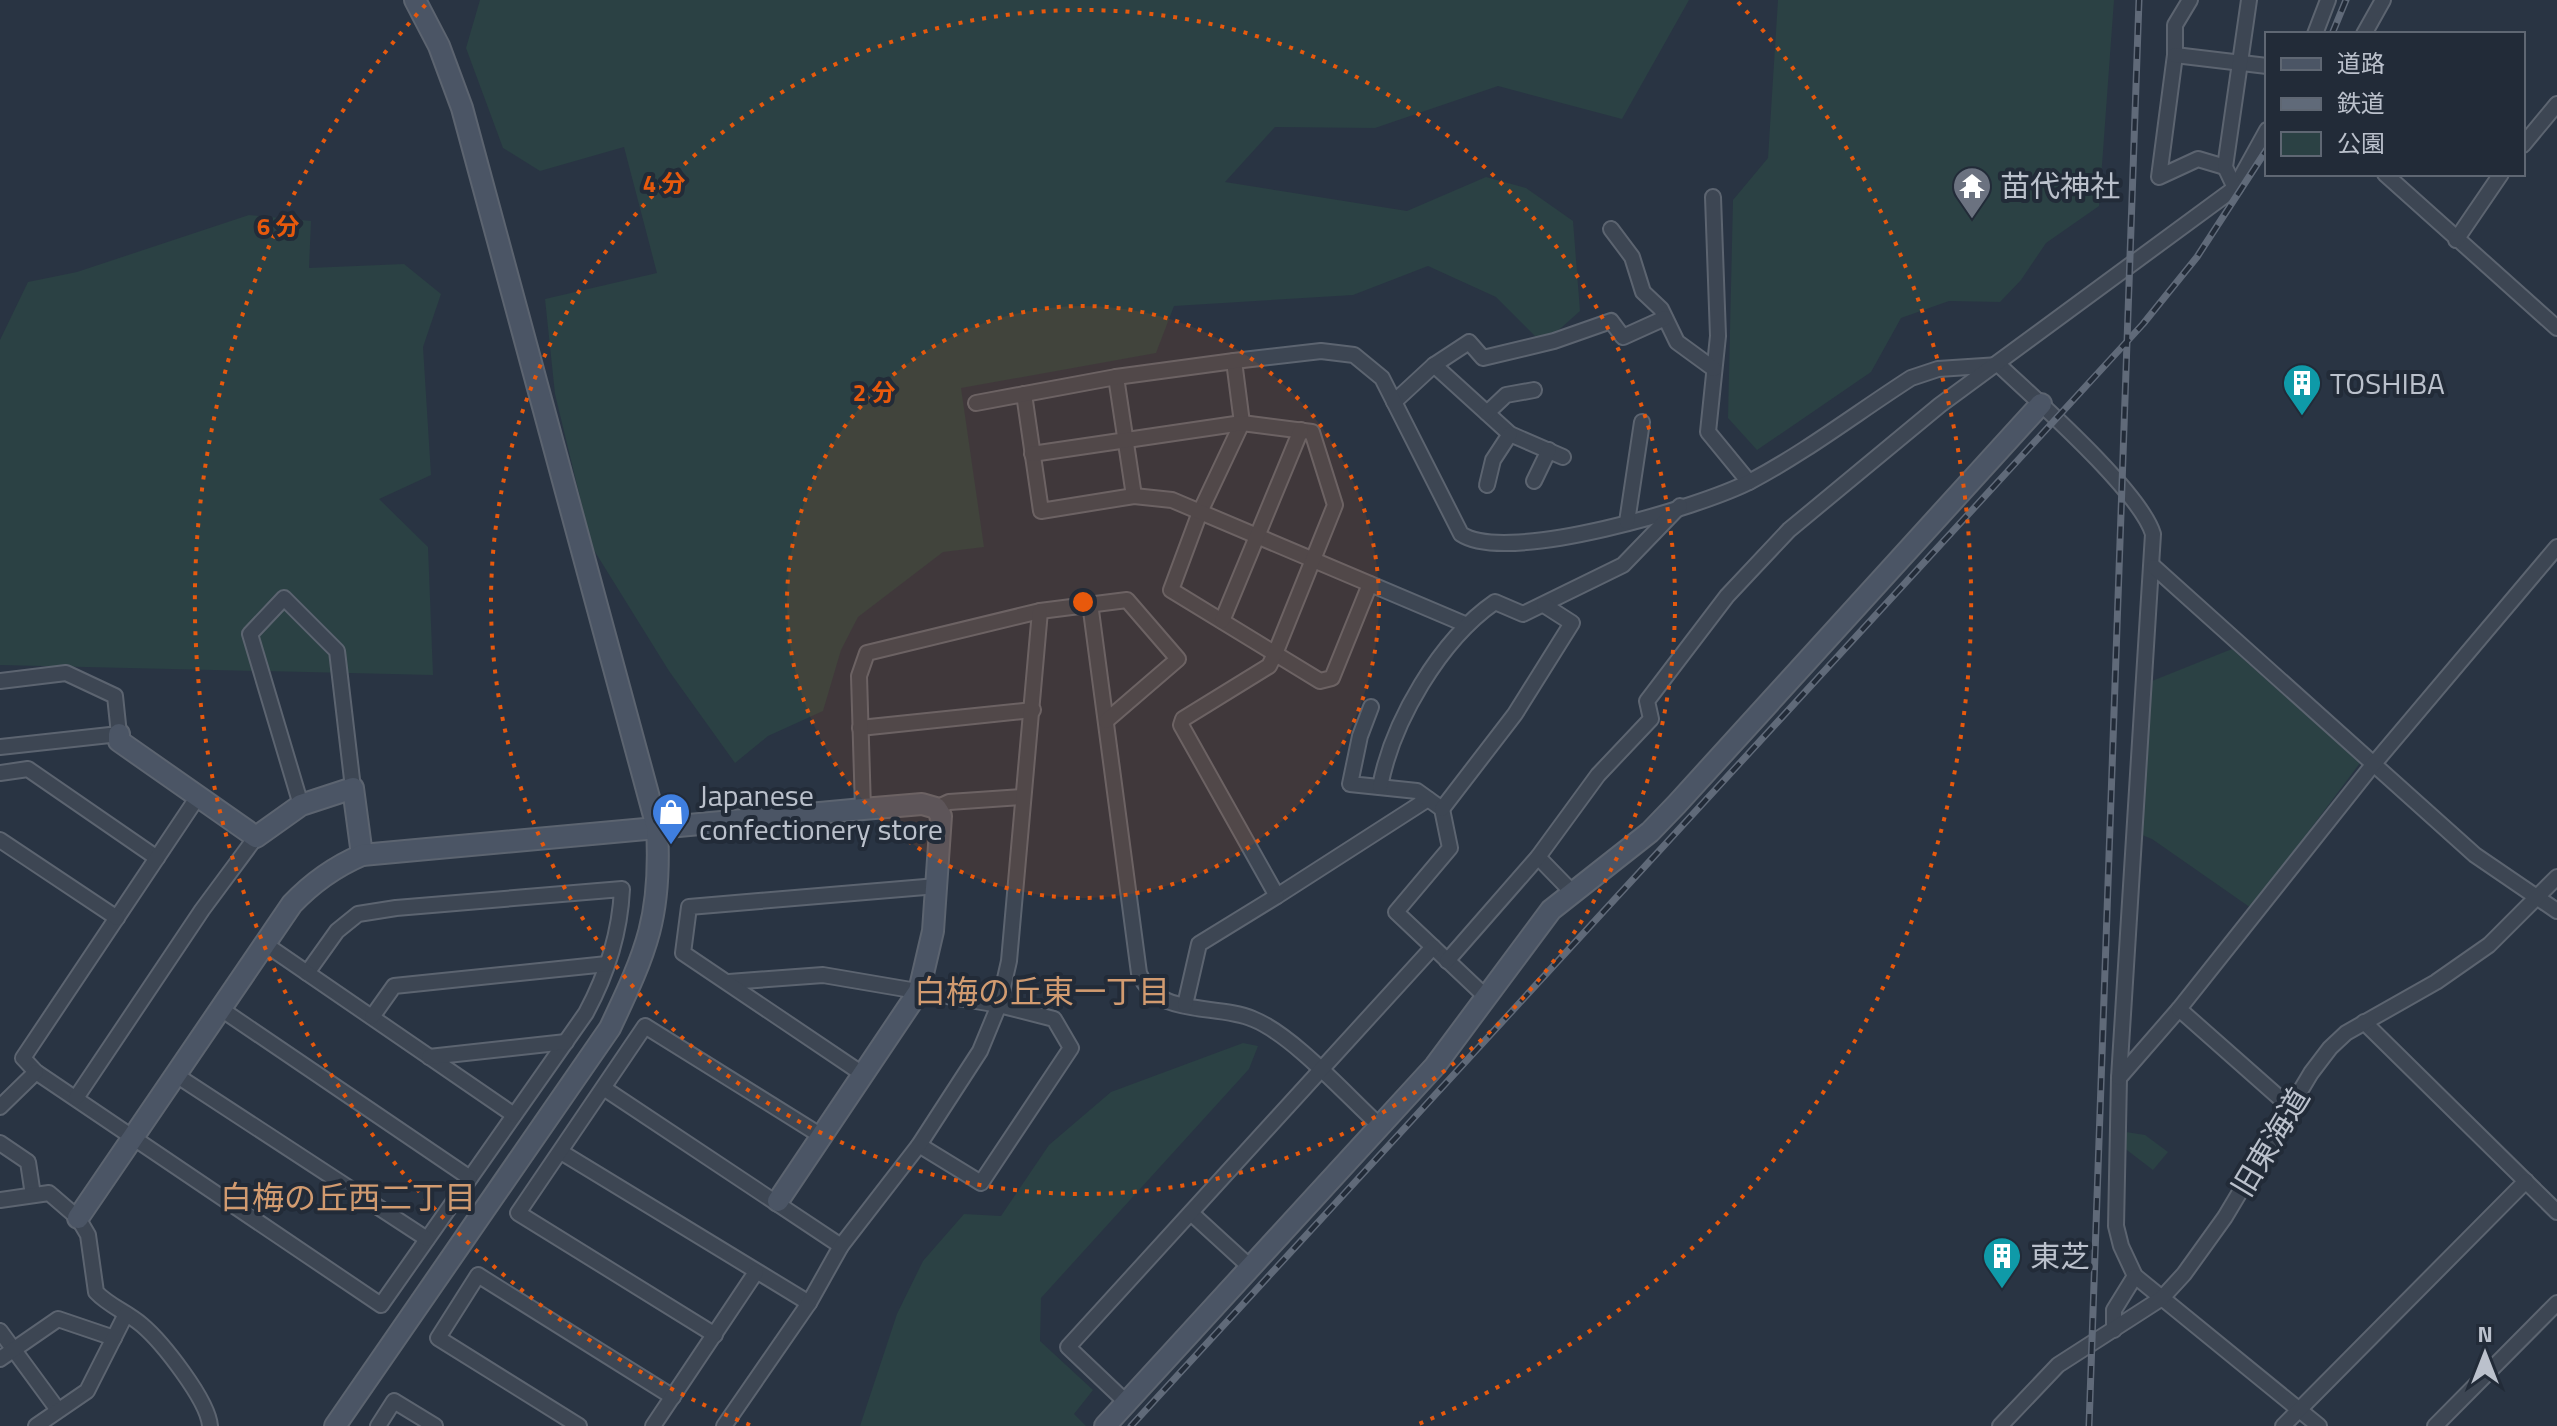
<svg xmlns="http://www.w3.org/2000/svg" width="2557" height="1426" viewBox="0 0 2557 1426" font-family="'Titillium Web','Noto Sans JP',sans-serif">
  <style>
    .green { fill: #2b4144 }
    .lines { fill: none; stroke-linecap: round; stroke-linejoin: round }
    .street-casing { stroke: #5c6470; stroke-width: 18 }
    .secondary-casing { stroke: #5c6470; stroke-width: 24 }
    .street { stroke: #3d4653; stroke-width: 14 }
    .secondary { stroke: #4b5565; stroke-width: 20 }
    .rail-casing { stroke: #606a79; stroke-width: 7 }
    .rail { stroke: #222b38; stroke-width: 4; stroke-dasharray: 12; stroke-linecap: butt }
    .ring { fill: none; stroke: #e8590c; stroke-width: 4; stroke-dasharray: 4 8 }
    .labels { text-anchor: middle; dominant-baseline: central; stroke-width: 8; stroke-linejoin: round; paint-order: stroke }
    .poi-label { font-size: 30px; fill: #bbc1cc; stroke: #222b38; text-anchor: start }
    .street-label { font-size: 30px; fill: #bbc1cc; stroke: #222b38 }
    .neighbourhood-label { font-size: 32px; fill: #d29b70; stroke: #222b38 }
    .centre { fill: #e8590c; stroke: #222b38; stroke-width: 4 }
    .ring-label { font-size: 24px; text-anchor: middle; font-weight: bold; fill: #e8590c; stroke: #222b38; stroke-width: 8; stroke-linejoin: round; paint-order: stroke }
  </style>
  <rect width="100%" height="100%" fill="#293443"/>
  <g class="green">
    <polygon points="480,0 1689,0 1622,119 1498,86 1375,128 1275,127 1225,182 1407,211 1486,177 1526,188 1573,221 1580,311 1543,344 1496,297 1428,266 1353,295 1174,306 1156,353 961,388 984,547 943,552 858,617 841,650 823,711 768,736 735,763 669,671 592,547 555,394 545,299 657,273 624,147 540,171 503,148 466,48"/>
    <polygon points="1778,0 2114,0 2099,206 2046,243 2021,280 2000,302 1949,301 1901,318 1871,372 1757,450 1728,418 1733,200 1768,158"/>
    <polygon points="249,215 311,221 309,268 404,264 441,294 423,347 431,475 379,499 428,547 433,675 0,665 0,340 28,282 77,272"/>
    <polygon points="2232,649 2360,763 2251,908 2152,839 2142,835 2152,681"/>
    <polygon points="1243,1043 1258,1046 1249,1069 1041,1298 1040,1341 1093,1390 1074,1414 1086,1426 860,1426 897,1314 923,1261 964,1214 1001,1216 1049,1145 1111,1092"/>
    <polygon points="2126,1132 2145,1135 2168,1152 2153,1170 2123,1147"/>
  </g>
  <g class="lines">
    <defs>
      <g id="street">
        <polyline points="2190,0 2175,25 2175,55 2159,177 2198,159 2225,167"/>
        <polyline points="2315,34 2328,0"/>
        <polyline points="2364,34 2383,0"/>
        <polyline points="2175,55 2267,66"/>
        <polyline points="2523,145 2557,104"/>
        <polyline points="2385,174 2557,328"/>
        <polyline points="2235,188 2267,130"/>
        <polyline points="1713,197 1718,336 1708,432 1749,482"/>
        <polyline points="1611,229 1632,257 1643,292 1661,309 1677,342 1714,369"/>
        <polyline points="2456,240 2501,174"/>
        <polyline points="1234,361 1242,423 1200,512 1171,590 1320,681 1332,678 1370,584"/>
        <polyline points="1434,365 1510,434 1563,457"/>
        <polyline points="1116,377 1134,496"/>
        <polyline points="1024,394 1041,511 1134,496 1172,500 1467,625"/>
        <polyline points="1394,402 1434,365 1469,342 1483,358 1554,341 1611,321 1623,337 1665,318"/>
        <path d="M976,403L1116,377L1234,361L1321,351L1354,355L1382,378L1461,534C1507,565 1701,507 1751,481C1806,452 1858,412 1911,378L1938,369L1999,365C2035,399 2140,491 2153,534L2119,1078L2116,1226L2121,1246L2135,1276L2319,1426"/>
        <polyline points="1487,413 1506,395 1534,390"/>
        <polyline points="1032,454 1242,423 1312,432 1335,505 1275,654 1269,666 1183,719 1181,725 1277,896 1428,799"/>
        <polyline points="1534,481 1549,450"/>
        <polyline points="1487,485 1493,460 1510,434"/>
        <polyline points="1627,522 1642,422"/>
        <polyline points="2154,567 2475,855 2557,911"/>
        <path d="M1090,603L1139,973C1157,1018 1216,1003 1253,1019C1293,1035 1347,1096 1380,1126"/>
        <polyline points="1222,621 1301,430"/>
        <polyline points="0,681 66,673 115,696 119,734 0,747"/>
        <polyline points="1371,707 1360,736 1350,784 1417,791 1442,809 1450,848 1396,912 1485,996"/>
        <polyline points="860,728 1033,710"/>
        <polyline points="0,773 28,769 157,858"/>
        <path d="M1380,787C1392,722 1440,640 1495,602L1523,614L1623,565L1680,506"/>
        <path d="M197,798L23,1058L36,1072L381,1305L586,1013C607,974 620,933 622,889L396,908L358,914L337,931L307,973"/>
        <polyline points="301,805 250,634 284,598 337,651 353,788"/>
        <polyline points="936,808 949,802 1023,797"/>
        <polyline points="863,809 859,676 867,653 1040,611 1127,600 1178,659 1106,721"/>
        <polyline points="1442,809 1515,714 1572,623 1544,605"/>
        <polyline points="0,840 117,918"/>
        <polyline points="1538,857 1573,893"/>
        <polyline points="265,944 514,1115"/>
        <polyline points="1447,961 1538,857 1598,775 1651,719 1647,701 1727,596 1789,530 1940,405 2235,188 2225,167 2249,0"/>
        <polyline points="729,982 823,975 999,1005 1054,1019 1071,1048 981,1183 919,1145"/>
        <polyline points="1185,1005 1199,944 1277,896"/>
        <polyline points="221,1009 470,1178"/>
        <polyline points="372,1017 394,986 607,964"/>
        <polyline points="2364,1022 2557,1212"/>
        <polyline points="429,1057 566,1042"/>
        <polyline points="176,1075 427,1239"/>
        <polyline points="864,1075 683,953 689,907 937,886"/>
        <polyline points="2119,1078 2179,1009"/>
        <polyline points="605,1089 841,1246"/>
        <polyline points="76,1098 202,910 256,837"/>
        <polyline points="0,1107 36,1072"/>
        <polyline points="2291,1108 2179,1009 2372,766 2557,547"/>
        <polyline points="0,1143 28,1162 33,1195"/>
        <polyline points="561,1152 809,1303"/>
        <path d="M0,1200L49,1193L78,1218L88,1235L96,1292C109,1306 127,1312 142,1325C162,1342 208,1400 210,1426"/>
        <polyline points="1191,1213 1250,1267"/>
        <polyline points="2114,1330 2114,1310 2135,1276"/>
        <polyline points="0,1331 58,1410"/>
        <polyline points="715,1335 518,1213 645,1026 823,1137"/>
        <polyline points="0,1359 58,1319 114,1338"/>
        <polyline points="1127,1403 1068,1347 1433,947"/>
        <polyline points="36,1426 87,1391 126,1314"/>
        <polyline points="378,1426 394,1401 435,1426"/>
        <polyline points="579,1426 438,1338 478,1275 673,1397"/>
        <polyline points="653,1426 756,1272"/>
        <polyline points="724,1426 809,1303 841,1246 919,1145 980,1051 999,1005 1009,961 1040,611"/>
        <polyline points="2000,1426 2058,1365 2162,1298 2184,1274 2225,1217 2311,1073 2330,1048 2346,1033 2436,982 2489,945 2557,877"/>
        <polyline points="2283,1426 2526,1181"/>
        <polyline points="2435,1426 2557,1303"/>
      </g>
      <g id="secondary">
        <polyline points="119,734 119,741 256,837 301,805 353,788 362,855"/>
        <path d="M78,1218L292,904C313,882 334,867 362,855L863,809L922,804L936,808L941,816L933,931L919,991L778,1201"/>
        <path d="M335,1426L610,1028C647,950 662,916 657,827L462,108L439,46L415,0"/>
        <polyline points="1105,1426 1435,1066 1551,910 1650,832 1677,804 2041,404"/>
      </g>
    </defs>
    <use href="#street" class="street-casing"/>
    <use href="#secondary" class="secondary-casing"/>
    <use href="#street" class="street"/>
    <use href="#secondary" class="secondary"/>
    <defs>
      <g id="rail">
        <polyline points="2332,34 2346,0"/>
        <polyline points="1131,1426 2143,324 2197,257 2267,149"/>
        <polyline points="2089,1426 2139,0"/>
      </g>
    </defs>
    <use href="#rail" class="rail-casing"/>
    <use href="#rail" class="rail"/>
  </g>
  <circle cx="1083" cy="602" r="296" fill="#e8590c" fill-opacity=".12"/>
  <g class="ring">
    <circle cx="1083" cy="602" r="296"/>
    <circle cx="1083" cy="602" r="592"/>
    <path d="M750 1425A888 888 0 0 1 428 2M1738 2A888 888 0 0 1 1416 1425"/>
  </g>
  <defs>
    <symbol id="temple-pin" viewBox="-11 -11 22 30"><path d="M0 17L-7.5 6A9.5 9.5 0 1 1 7.5 6Z" fill="#6b7280" stroke="#222b38"/><path d="M0-6L5-2H3V0L6.5 2.5H4V6H1.5V3h-3V6H-4V2.5H-6.5L-3 0V-2H-5Z" fill="#fff"/></symbol>
    <symbol id="building-pin" viewBox="-11 -11 22 30"><path d="M0 17L-7.5 6A9.5 9.5 0 1 1 7.5 6Z" fill="#0f9aa8" stroke="#222b38"/><path d="M-4-6H4V6H1V3H-1V6H-4ZM-2.5-4.3h1.7v1.8h-1.7ZM.8-4.3h1.7v1.8H.8ZM-2.5-1h1.7V.8h-1.7ZM.8-1h1.7V.8H.8Z" fill="#fff"/></symbol>
    <symbol id="shop-pin" viewBox="-11 -11 22 30"><path d="M0 17L-7.5 6A9.5 9.5 0 1 1 7.5 6Z" fill="#3f7fe0" stroke="#222b38"/><path d="M-5-2.5h2.3a2.7 3.5 0 0 1 5.4 0H5L5.5 6h-11ZM-1.5-2.5h3a1.5 2.3 0 0 0-3 0Z" fill="#fff"/></symbol>
  </defs>
  <g fill-rule="evenodd">
    <use href="#temple-pin" x="1950" y="164" width="44" height="60"/>
    <use href="#building-pin" x="2280" y="361" width="44" height="60"/>
    <use href="#shop-pin" x="649" y="790" width="44" height="60"/>
    <use href="#building-pin" x="1980" y="1234" width="44" height="60"/>
  </g>
  <g class="labels">
    <g class="poi-label">
      <text x="2000" y="186">苗代神社</text>
      <text x="2330" y="383">TOSHIBA</text>
      <text x="699" y="795">Japanese<tspan x="699" dy="34">confectionery store</tspan></text>
      <text x="2030" y="1256">東芝</text>
    </g>
    <g class="street-label">
      <text transform="translate(2270 1142) rotate(-59)">旧東海道</text>
    </g>
    <g class="neighbourhood-label">
      <text x="1042" y="991">白梅の丘東一丁目</text>
      <text x="348" y="1197">白梅の丘西二丁目</text>
    </g>
  </g>
  <circle cx="1083" cy="602" r="12" class="centre"/>
  <g class="ring-label">
    <text x="664" y="192">4 分</text>
    <text x="278" y="235">6 分</text>
    <text x="874" y="401">2 分</text>
  </g>
  <rect x="2265" y="32" width="260" height="144" fill="#222b38" stroke="#5f6773" stroke-width="2"/>
  <rect x="2281" y="58" width="40" height="12" fill="#4b5565" stroke="#5f6773" stroke-width="2"/>
  <text x="2337" y="72" font-size="24" fill="#bbc1cc">道路</text>
  <rect x="2281" y="98" width="40" height="12" fill="#606a79" stroke="#5f6773" stroke-width="2"/>
  <text x="2337" y="112" font-size="24" fill="#bbc1cc">鉄道</text>
  <rect x="2281" y="132" width="40" height="24" fill="#2b4144" stroke="#5f6773" stroke-width="2"/>
  <text x="2337" y="152" font-size="24" fill="#bbc1cc">公園</text>
  <g transform="translate(2485 1354)" stroke="#222b38" stroke-width="6" paint-order="stroke">
  <path d="M0-6L14 30L0 20L-14 30Z" fill="#bbc1cc"/>
  <text y="-12" font-size="22" font-weight="bold" text-anchor="middle" fill="#bbc1cc">N</text>
  </g>
</svg>
